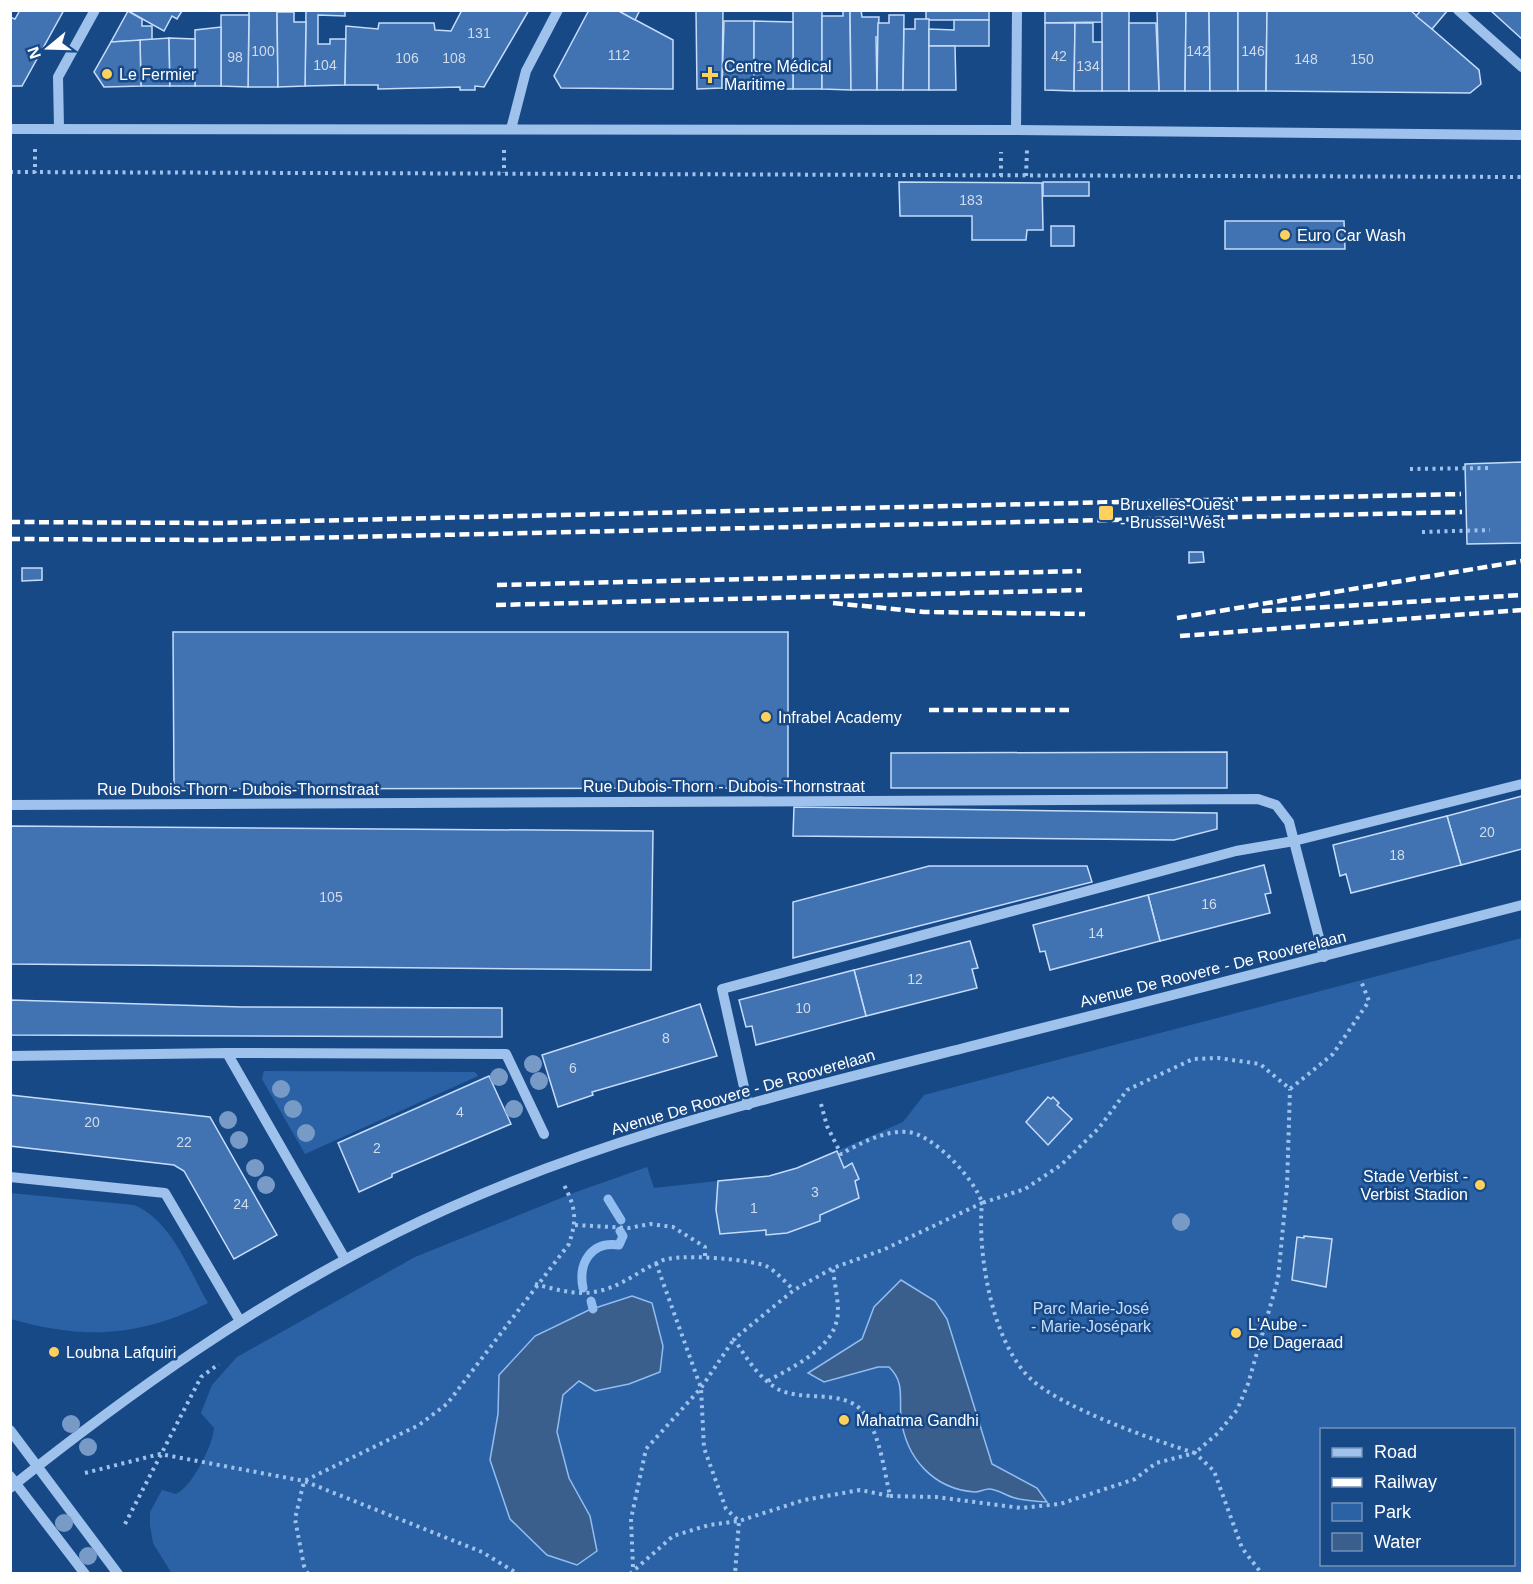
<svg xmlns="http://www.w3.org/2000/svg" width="1533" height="1584" viewBox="0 0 1533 1584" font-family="Helvetica,sans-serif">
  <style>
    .green { fill: #2b62a5; fill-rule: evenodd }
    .water { fill: #3b5f8d; stroke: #92bdf0; stroke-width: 1.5 }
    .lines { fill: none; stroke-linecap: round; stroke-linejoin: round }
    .stream { stroke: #92bdf0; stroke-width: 9 }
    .building { fill: #4172b1; stroke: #c5ddfa; stroke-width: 1.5 }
    .path { stroke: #9fc2ed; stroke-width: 4; stroke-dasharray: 3 4.5; stroke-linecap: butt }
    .minor { stroke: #9fc2ed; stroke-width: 10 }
    .rail { stroke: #fff; stroke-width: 4.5; stroke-dasharray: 10 4.5; stroke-linecap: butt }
    .tree { fill: #779ac6 }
    .poi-dot { fill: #ffd05b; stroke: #184987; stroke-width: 2 }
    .labels { text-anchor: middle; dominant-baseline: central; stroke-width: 5; stroke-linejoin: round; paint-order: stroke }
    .number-label { font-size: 14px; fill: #d0dcec }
    .poi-label { font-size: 16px; fill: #fff; stroke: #184987; text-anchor: start }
    .street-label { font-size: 16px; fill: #fff; stroke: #184987 }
    .park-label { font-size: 16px; fill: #c5ddfa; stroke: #184987 }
  </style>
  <rect width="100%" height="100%" fill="#184987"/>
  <g class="green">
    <path d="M1522,938V1573L172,1574L153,1543L150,1525V1512L162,1490L176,1494C192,1487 213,1445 214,1428L201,1413L212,1385L237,1357L415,1257L576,1192L647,1167L654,1188L718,1181L716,1209L766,1230V1234L787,1233L820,1221V1215L859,1198L855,1181L859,1179L852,1163L844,1168L837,1151L903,1122L924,1095ZM1322,1430H1514V1564H1322Z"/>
    <polygon points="264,1071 475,1072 478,1076 305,1154 262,1079"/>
    <path d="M10,1193L134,1205C172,1221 188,1269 208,1303C139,1337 84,1340 11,1319Z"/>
  </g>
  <g class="water">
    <path d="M901,1280L935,1301L947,1319L992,1464L1037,1488L1047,1502C1036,1501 1025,1501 1015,1498C1007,1496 997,1489 989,1489C984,1489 980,1492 975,1492C933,1489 906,1458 901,1418C899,1398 905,1382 889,1367H878L824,1382L808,1373L862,1339L874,1307Z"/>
    <polygon points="632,1296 652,1303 663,1346 660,1372 629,1384 595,1391 579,1381 563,1395 557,1432 569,1478 590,1516 597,1551 577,1565 547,1555 510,1519 490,1460 498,1414 499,1375 535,1336 589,1310"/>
  </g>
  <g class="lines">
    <g class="stream">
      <polyline points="608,1199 621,1220"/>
      <path d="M583,1288C578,1263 591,1241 619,1245L623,1236L620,1231"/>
      <polyline points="591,1301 593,1309"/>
    </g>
  </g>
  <g class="building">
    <polygon points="20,10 64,10 22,86 10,86 10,17 15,19"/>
    <polygon points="249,10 277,10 278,87 248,87"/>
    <polygon points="306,10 345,10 345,16 318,15 318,44 330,44 330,39 346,39 345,85 305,86"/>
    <polygon points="529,10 484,87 475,86 475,90 460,90 460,87 378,89 378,85 345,85 346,26 378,29 379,23 434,23 435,30 451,31 462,10"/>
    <polygon points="589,10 617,10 673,40 673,89 561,88 554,76"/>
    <polygon points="617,10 640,10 635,20"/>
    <polygon points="696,10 723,10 722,88 697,89"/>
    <rect x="793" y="10" width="29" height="79"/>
    <polygon points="843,10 850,10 851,90 822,89 822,16 843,16"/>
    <polygon points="850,10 861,10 862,17 879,17 878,37 876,37 877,90 851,90"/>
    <polygon points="926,10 989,10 989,20 928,20 926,19"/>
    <polygon points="1045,10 1102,10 1102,22 1045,23"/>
    <rect x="1102" y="10" width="27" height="81"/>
    <polygon points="1157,10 1186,10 1185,91 1159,91"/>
    <polygon points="1186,10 1209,10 1210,91 1185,91"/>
    <polygon points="1209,10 1238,10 1238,91 1210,91"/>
    <polygon points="1238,10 1267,10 1266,91 1238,91"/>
    <polygon points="1267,10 1410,10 1479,70 1481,84 1470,93 1266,91"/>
    <polygon points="1421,10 1448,10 1432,29 1416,16"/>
    <polygon points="1490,10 1522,10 1522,39 1512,30"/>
    <polygon points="128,11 128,10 182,11 177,19 172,16 164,31"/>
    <polygon points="128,11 142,19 142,26 152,26 152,40 111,42"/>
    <polygon points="277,12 294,12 294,22 306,22 305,86 278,87"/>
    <polygon points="221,15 249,15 248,87 221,86"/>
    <polygon points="889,15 904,15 903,90 877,90 878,23 889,23"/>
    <polygon points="915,19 929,19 929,90 903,90 904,29 915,29"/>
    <polygon points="954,20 989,20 989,46 929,46 929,29 954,30"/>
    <polygon points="724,21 754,21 754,89 722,88"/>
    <polygon points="754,21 793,22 793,89 754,89"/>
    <polygon points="1045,23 1075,23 1074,91 1045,90"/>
    <polygon points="1075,23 1093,23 1093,42 1102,42 1102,91 1074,91"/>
    <polygon points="1129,23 1156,23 1159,91 1129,91"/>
    <polygon points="221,27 221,86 195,86 195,30"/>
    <polygon points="169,38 170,86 141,86 140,40"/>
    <polygon points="169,38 195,39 195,86 170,86"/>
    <polygon points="140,40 141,86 104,87 94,72 111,42"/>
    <polygon points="929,46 955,46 956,90 929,90"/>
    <polygon points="899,182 1042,183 1043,230 1027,230 1026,240 972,240 972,216 900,216"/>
    <rect x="1043" y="182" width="46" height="14"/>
    <polygon points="1225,221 1344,221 1345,249 1225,249"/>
    <rect x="1051" y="226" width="23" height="20"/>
    <polygon points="1522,462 1522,543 1467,544 1465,464"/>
    <polygon points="1189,552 1203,552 1204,562 1189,563"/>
    <polygon points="22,568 42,568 42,580 22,581"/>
    <polygon points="173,632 788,632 788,788 174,789"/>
    <polygon points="1227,752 1227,788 891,788 891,753"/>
    <polygon points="1522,796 1522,849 1461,865 1447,816"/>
    <polygon points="794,807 1217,813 1217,829 1174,840 793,836"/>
    <polygon points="1447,816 1461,865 1351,893 1346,874 1340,876 1333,845"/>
    <polygon points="10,826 653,831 651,970 10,964"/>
    <polygon points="1264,865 1271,893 1265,894 1270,913 1160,941 1148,895"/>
    <polygon points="929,866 1087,866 1092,882 793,958 793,902"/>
    <polygon points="1148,895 1160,941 1050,970 1045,951 1040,952 1033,925"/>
    <polygon points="970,941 978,968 972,969 977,988 866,1016 854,970"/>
    <polygon points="854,970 866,1016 756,1045 752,1026 746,1027 739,1000"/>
    <polygon points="10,1000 242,1007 502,1008 502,1037 10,1035"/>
    <polygon points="700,1004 717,1056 592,1092 593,1095 558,1107 542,1055"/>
    <polygon points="489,1076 511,1124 392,1174 392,1177 359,1192 338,1143"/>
    <polygon points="10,1095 210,1117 277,1235 234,1259 184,1171 174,1165 10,1146"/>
    <polygon points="1048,1097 1051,1099 1053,1097 1059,1103 1057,1105 1072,1119 1048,1145 1026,1122"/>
    <polygon points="837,1151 844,1168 852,1163 859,1179 855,1181 859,1198 820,1215 820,1221 787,1233 766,1235 766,1230 720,1234 716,1210 718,1181 769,1176 797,1168"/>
    <polygon points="1304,1236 1332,1239 1326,1287 1292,1280 1297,1237 1304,1238"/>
  </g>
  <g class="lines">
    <g class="path">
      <polyline points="35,149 35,173"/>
      <polyline points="504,150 504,173"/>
      <polyline points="10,172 1522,177"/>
      <polyline points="1001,176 1001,152"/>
      <polyline points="1026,176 1027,150"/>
      <polyline points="1410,469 1490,468"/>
      <polyline points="1422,532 1490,530"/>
      <path d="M821,1104L827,1126L841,1154C859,1144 885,1130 907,1132C932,1133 975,1179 982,1203L1025,1189L1061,1165L1099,1128L1127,1090L1193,1059L1218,1058L1260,1064L1290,1089L1333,1054L1369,1001L1361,981"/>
      <polyline points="575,1225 629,1228 650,1224 673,1227 705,1247 705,1258"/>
      <polyline points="656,1263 701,1388 704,1448 726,1509 739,1521 735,1574"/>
      <path d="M535,1284C558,1290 580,1297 603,1290C625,1284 640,1270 661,1261C677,1253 748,1259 766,1266C776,1271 786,1283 794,1290"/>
      <path d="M768,1381C795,1365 837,1348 838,1311C838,1297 834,1282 833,1268"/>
      <polyline points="85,1473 160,1454 304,1481 482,1552 518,1574"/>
      <polyline points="890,1496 936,1497 1021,1508 1060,1504 1135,1479 1156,1463 1195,1453 1214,1471 1242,1548 1262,1574"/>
      <polyline points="125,1524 201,1377 219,1364"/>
      <polyline points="633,1567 631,1519 646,1449 701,1388 734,1339"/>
      <path d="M308,1574L304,1566L295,1519L304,1481L419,1425L447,1404L569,1244C577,1219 576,1208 564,1185"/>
      <path d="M630,1574L673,1536L709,1525L739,1521L804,1500L860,1490L890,1496C884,1470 880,1434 863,1412C844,1388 801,1403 776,1388C757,1376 746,1357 734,1339L794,1290L833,1268L885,1249L982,1203C977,1253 992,1344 1032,1380C1063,1408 1153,1440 1195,1453L1218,1433L1237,1410L1248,1384L1278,1279L1287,1186L1290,1089"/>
    </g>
    <g class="minor">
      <polyline points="1458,10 1522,67"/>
      <polyline points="59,128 58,77 95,10"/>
      <polyline points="10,129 1016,130 1522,135"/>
      <polyline points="511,129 526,71 558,10"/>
      <polyline points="1016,130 1017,10"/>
      <polyline points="10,805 1258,799 1276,805 1289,822 1324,957"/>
      <polyline points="227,1053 506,1054 544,1134"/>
      <polyline points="10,1056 227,1053 345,1259"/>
      <polyline points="748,1105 722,989 1236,851 1294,841 1522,784"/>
      <polyline points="10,1177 165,1193 240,1321"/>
      <polyline points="10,1430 118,1574"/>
      <polyline points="10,1476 85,1574"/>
      <path d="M10,1488C132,1391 254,1304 394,1234C574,1144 770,1097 964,1048C1150,1001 1337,953 1522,905"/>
    </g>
    <g class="rail">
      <polyline points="10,522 218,523 1461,494"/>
      <polyline points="10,539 217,540 1462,512"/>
      <polyline points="497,585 1081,571"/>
      <polyline points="833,603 924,612 1085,614"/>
      <polyline points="496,605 1082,590"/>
      <polyline points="1262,611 1522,595"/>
      <polyline points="1177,618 1522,561"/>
      <polyline points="1180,636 1522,610"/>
      <polyline points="929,710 1069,710"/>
    </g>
  </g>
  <g class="tree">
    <circle cx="533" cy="1064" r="9"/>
    <circle cx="499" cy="1077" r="9"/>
    <circle cx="539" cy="1081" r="9"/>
    <circle cx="281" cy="1089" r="9"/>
    <circle cx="293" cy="1109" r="9"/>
    <circle cx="514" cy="1109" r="9"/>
    <circle cx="228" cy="1120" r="9"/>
    <circle cx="306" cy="1133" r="9"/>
    <circle cx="239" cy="1140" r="9"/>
    <circle cx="255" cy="1168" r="9"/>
    <circle cx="266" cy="1185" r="9"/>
    <circle cx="1181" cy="1222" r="9"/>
    <circle cx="71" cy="1424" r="9"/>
    <circle cx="88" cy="1447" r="9"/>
    <circle cx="64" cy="1523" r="9"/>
    <circle cx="88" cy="1556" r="9"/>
  </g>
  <g class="poi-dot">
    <circle cx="107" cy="74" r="6"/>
    <path d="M707 66h6v6h6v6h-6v6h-6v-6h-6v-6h6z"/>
    <circle cx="1285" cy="235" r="6"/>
    <rect x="1098" y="505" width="16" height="16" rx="3"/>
    <circle cx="766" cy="717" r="6"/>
    <circle cx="1480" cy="1185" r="6"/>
    <circle cx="1236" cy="1333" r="6"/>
    <circle cx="54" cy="1352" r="6"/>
    <circle cx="844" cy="1420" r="6"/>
  </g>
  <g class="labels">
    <g class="number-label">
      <text x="479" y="33">131</text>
      <text x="263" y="51">100</text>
      <text x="1198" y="51">142</text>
      <text x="1253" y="51">146</text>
      <text x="619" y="55">112</text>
      <text x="1059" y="56">42</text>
      <text x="235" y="57">98</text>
      <text x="407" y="58">106</text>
      <text x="454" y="58">108</text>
      <text x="1306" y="59">148</text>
      <text x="1362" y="59">150</text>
      <text x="325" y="65">104</text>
      <text x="1088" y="66">134</text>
      <text x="971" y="200">183</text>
      <text x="1487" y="832">20</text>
      <text x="1397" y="855">18</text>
      <text x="331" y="897">105</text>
      <text x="1209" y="904">16</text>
      <text x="1096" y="933">14</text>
      <text x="915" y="979">12</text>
      <text x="803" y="1008">10</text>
      <text x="666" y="1038">8</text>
      <text x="573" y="1068">6</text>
      <text x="460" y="1112">4</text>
      <text x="92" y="1122">20</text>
      <text x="184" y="1142">22</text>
      <text x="377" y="1148">2</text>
      <text x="815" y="1192">3</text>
      <text x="241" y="1204">24</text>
      <text x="754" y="1208">1</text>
    </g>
    <g class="poi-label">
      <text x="724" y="66">Centre Médical<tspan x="724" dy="18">Maritime</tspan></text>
      <text x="119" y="74">Le Fermier</text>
      <text x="1297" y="235">Euro Car Wash</text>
      <text x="1120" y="504">Bruxelles-Ouest<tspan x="1120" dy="18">- Brussel-West</tspan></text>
      <text x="778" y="717">Infrabel Academy</text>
      <text x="1468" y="1176" text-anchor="end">Stade Verbist -<tspan x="1468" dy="18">Verbist Stadion</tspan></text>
      <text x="1248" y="1324">L'Aube -<tspan x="1248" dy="18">De Dageraad</tspan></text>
      <text x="66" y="1352">Loubna Lafquiri</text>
      <text x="856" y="1420">Mahatma Gandhi</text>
    </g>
    <g class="street-label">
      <text x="724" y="786">Rue Dubois-Thorn - Dubois-Thornstraat</text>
      <text x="238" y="789">Rue Dubois-Thorn - Dubois-Thornstraat</text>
      <text transform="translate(1213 969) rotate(-14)">Avenue De Roovere - De Rooverelaan</text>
      <text transform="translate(743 1092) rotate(-16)">Avenue De Roovere - De Rooverelaan</text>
    </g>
    <g class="park-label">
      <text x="1091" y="1308">Parc Marie-José<tspan x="1091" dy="18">- Marie-Josépark</tspan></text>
    </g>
  </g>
  <rect width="1533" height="1584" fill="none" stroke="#ffffff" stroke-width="24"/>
  <rect x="1320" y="1428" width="195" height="138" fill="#184987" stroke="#7492b7" stroke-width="1.5"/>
  <rect x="1332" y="1448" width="30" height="9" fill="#9fc2ed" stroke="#7492b7" stroke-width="1.5"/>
  <text x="1374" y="1458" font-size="18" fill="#ffffff">Road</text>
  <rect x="1332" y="1478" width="30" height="9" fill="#ffffff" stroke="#7492b7" stroke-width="1.5"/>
  <text x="1374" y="1488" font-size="18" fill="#ffffff">Railway</text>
  <rect x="1332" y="1503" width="30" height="18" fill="#2b62a5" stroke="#7492b7" stroke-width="1.5"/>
  <text x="1374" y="1518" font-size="18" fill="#ffffff">Park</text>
  <rect x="1332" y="1533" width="30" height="18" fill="#3b5f8d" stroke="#7492b7" stroke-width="1.5"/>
  <text x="1374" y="1548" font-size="18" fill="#ffffff">Water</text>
  <g transform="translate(48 48) rotate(251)" stroke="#184987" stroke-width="4.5" paint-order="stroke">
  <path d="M0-4.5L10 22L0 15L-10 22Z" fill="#ffffff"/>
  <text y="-9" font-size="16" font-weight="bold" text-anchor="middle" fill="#ffffff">N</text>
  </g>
</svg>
